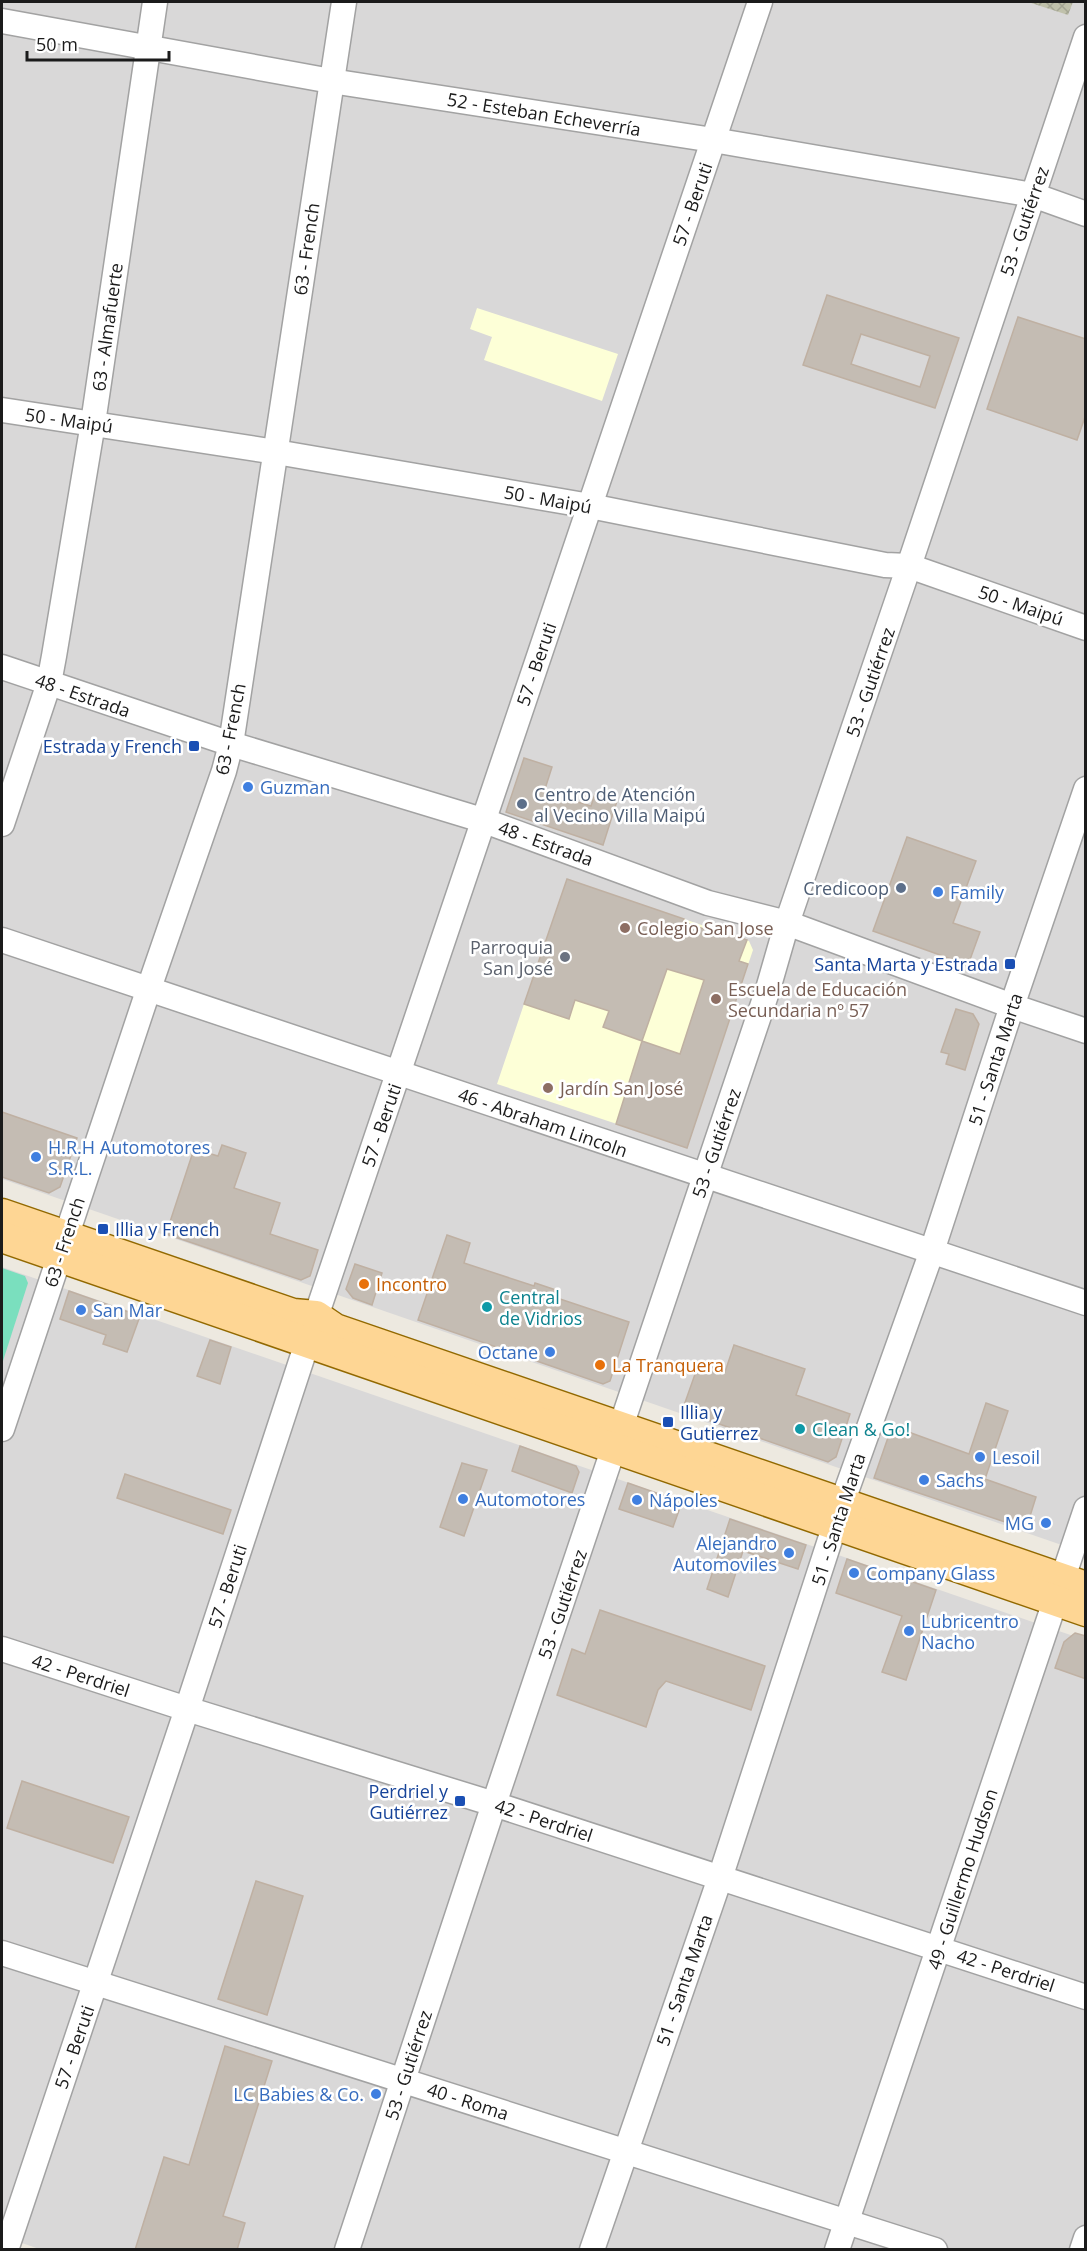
<svg xmlns="http://www.w3.org/2000/svg" width="1087" height="2251" viewBox="0 0 1087 2251" font-family="'Open Sans',sans-serif">
  <style>
    .residential { fill: #d9d8d8 }
    .education { fill: #fdffd7 }
    .construction { fill: url(#construction-cross-hatch) }
    .pitch { fill: #7adfbe }
    .building { fill: #c4bcb3; stroke: #bfb0a2; stroke-width: 1.5; fill-rule: evenodd }
    .lines { fill: none; stroke-linecap: round; stroke-linejoin: round }
    .minor-casing { stroke: #a2a2a2; stroke-width: 27 }
    .major-casing { stroke: #926900; stroke-width: 33 }
    .minor { stroke: #fff; stroke-width: 24 }
    .major { stroke: #fed694; stroke-width: 30 }
    .transit-dot { fill: #1a4fb4; stroke: #fff; stroke-width: 2 }
    .shop-dot { fill: #3f7fe0; stroke: #fff; stroke-width: 2 }
    .service-dot { fill: #5c6f8a; stroke: #fff; stroke-width: 2 }
    .education-dot { fill: #8d6e63; stroke: #fff; stroke-width: 2 }
    .worship-dot { fill: #6b7280; stroke: #fff; stroke-width: 2 }
    .food-dot { fill: #e8710a; stroke: #fff; stroke-width: 2 }
    .culture-dot { fill: #0f9aa8; stroke: #fff; stroke-width: 2 }
    .labels { text-anchor: middle; dominant-baseline: central; stroke-width: 5; stroke-linejoin: round; paint-order: stroke }
    .street-label { font-size: 18px; fill: #1b1b1b; stroke: #fff }
    .transit-label { font-size: 18px; fill: #164399; stroke: #fff; text-anchor: end }
    .shop-label { font-size: 18px; fill: #366cbe; stroke: #fff; text-anchor: start }
    .service-label { font-size: 18px; fill: #4e5e75; stroke: #fff; text-anchor: start }
    .education-label { font-size: 18px; fill: #785e54; stroke: #fff; text-anchor: start }
    .worship-label { font-size: 18px; fill: #5b616d; stroke: #fff; text-anchor: end }
    .food-label { font-size: 18px; fill: #c56008; stroke: #fff; text-anchor: start }
    .culture-label { font-size: 18px; fill: #0d838f; stroke: #fff; text-anchor: start }
  </style>
  <defs>
    <pattern id="construction-cross-hatch" width="8" height="8" patternUnits="userSpaceOnUse" patternTransform="scale(1.5)"><rect width="8" height="8" fill="#c0c1ab"/><path d="M0 0l8 8M0 8l8-8" fill="none" stroke="#a4a593"/></pattern>
  </defs>
  <rect width="100%" height="100%" fill="#ede9e0"/>
  <g class="residential">
    <polygon points="2,2 1085,2 1085,1553 2,1179"/>
    <polygon points="2,1267 1085,1640 1085,2249 42,2250 2,2236"/>
  </g>
  <g class="education">
    <polygon points="477,308 618,354 602,401 484,360 492,337 470,329"/>
    <polygon points="610,894 749,941 753,950 688,1144 683,1146 497,1084 524,1004 569,1019"/>
  </g>
  <polygon class="construction" points="1028,2 1073,2 1068,15"/>
  <polygon class="pitch" points="2,1268 25,1276 28,1283 2,1364"/>
  <g class="building">
    <path d="M827,295L959,338L935,408L803,365ZM861,334L930,356L920,387L851,364Z"/>
    <polygon points="1018,317 1086,339 1086,414 1077,440 987,409"/>
    <polygon points="524,758 552,767 544,792 591,806 595,794 617,801 603,845 506,812"/>
    <polygon points="907,837 976,861 953,923 980,932 968,965 873,931"/>
    <path d="M567,879L684,919L683,922L728,937L729,934L747,940L739,961L748,964L687,1148L616,1124L642,1041L603,1027L609,1011L575,1000L569,1019L524,1004ZM667,969L704,980L680,1054L642,1041Z"/>
    <polygon points="956,1009 973,1014 979,1024 965,1070 946,1064 949,1054 941,1052"/>
    <polygon points="2,1112 77,1138 60,1187 49,1193 2,1177"/>
    <polygon points="222,1145 246,1153 234,1188 280,1203 270,1234 318,1250 310,1276 301,1280 166,1234 194,1149 218,1156"/>
    <polygon points="447,1235 470,1243 464,1263 534,1286 535,1283 559,1291 557,1298 629,1322 610,1381 603,1384 418,1320"/>
    <polygon points="355,1264 382,1273 372,1305 353,1298 346,1289"/>
    <polygon points="69,1291 140,1316 127,1352 103,1344 106,1335 60,1319"/>
    <polygon points="210,1340 231,1347 220,1384 197,1376"/>
    <polygon points="734,1345 805,1369 796,1395 850,1414 836,1457 828,1462 682,1411 699,1363 725,1372"/>
    <polygon points="986,1403 1008,1411 985,1479 1036,1497 1026,1529 874,1478 892,1426 969,1454"/>
    <polygon points="520,1446 576,1466 579,1472 572,1493 512,1471"/>
    <polygon points="462,1463 487,1470 464,1536 440,1527"/>
    <polygon points="125,1474 231,1510 223,1534 117,1498"/>
    <polygon points="628,1483 682,1502 673,1527 619,1509"/>
    <polygon points="730,1519 806,1545 798,1569 743,1551 728,1597 707,1589"/>
    <polygon points="847,1559 936,1590 906,1680 882,1672 902,1616 836,1593"/>
    <polygon points="600,1610 765,1666 751,1710 666,1681 658,1690 646,1727 557,1695 572,1649 585,1654"/>
    <polygon points="1075,1633 1086,1636 1086,1679 1055,1668 1064,1642"/>
    <polygon points="22,1781 129,1817 113,1863 7,1828"/>
    <polygon points="256,1881 303,1896 267,2015 218,1999"/>
    <polygon points="225,2046 272,2061 223,2216 245,2223 237,2250 135,2250 164,2157 189,2165"/>
  </g>
  <g class="lines">
    <defs>
      <g id="minor">
        <polyline points="2,21 331,81 713,140 1033,195 1086,214"/>
        <polyline points="2,410 276,452 590,506 885,565 909,566 1086,628"/>
        <polyline points="2,667 231,744 482,820 708,903 787,923 1012,1006 1086,1031"/>
        <polyline points="2,824 49,683 54,656 93,423 155,2"/>
        <polyline points="2,940 1086,1303"/>
        <polyline points="2,1429 148,991 224,771 231,744 344,2"/>
        <polyline points="2,1649 187,1709 494,1804 1086,1997"/>
        <polyline points="2,1953 935,2250"/>
        <polyline points="6,2250 187,1709 307,1343 760,2"/>
        <polyline points="347,2250 494,1804 768,989 787,923 909,566 1086,37"/>
        <polyline points="592,2250 720,1878 842,1503 932,1251 1012,1006 1086,789"/>
        <polyline points="837,2250 1086,1509"/>
        <polyline points="1082,2250 1086,2238"/>
      </g>
      <g id="major">
        <polyline points="2,1214 293,1314 316,1316 335,1329 1086,1587"/>
        <polyline points="2,1237 1086,1611"/>
      </g>
    </defs>
    <use href="#minor" class="minor-casing"/>
    <use href="#major" class="major-casing"/>
    <use href="#minor" class="minor"/>
    <use href="#major" class="major"/>
  </g>
  <g class="transit-dot">
    <rect x="188" y="740" width="12" height="12" rx="3"/>
    <rect x="1004" y="958" width="12" height="12" rx="3"/>
    <rect x="97" y="1223" width="12" height="12" rx="3"/>
    <rect x="662" y="1416" width="12" height="12" rx="3"/>
    <rect x="454" y="1795" width="12" height="12" rx="3"/>
  </g>
  <g class="shop-dot">
    <circle cx="248" cy="787" r="6"/>
    <circle cx="938" cy="892" r="6"/>
    <circle cx="36" cy="1157" r="6"/>
    <circle cx="81" cy="1310" r="6"/>
    <circle cx="550" cy="1352" r="6"/>
    <circle cx="980" cy="1457" r="6"/>
    <circle cx="924" cy="1480" r="6"/>
    <circle cx="463" cy="1499" r="6"/>
    <circle cx="637" cy="1500" r="6"/>
    <circle cx="1046" cy="1523" r="6"/>
    <circle cx="789" cy="1553" r="6"/>
    <circle cx="854" cy="1573" r="6"/>
    <circle cx="909" cy="1631" r="6"/>
    <circle cx="376" cy="2094" r="6"/>
  </g>
  <g class="service-dot">
    <circle cx="522" cy="804" r="6"/>
    <circle cx="901" cy="888" r="6"/>
  </g>
  <g class="education-dot">
    <circle cx="625" cy="928" r="6"/>
    <circle cx="716" cy="999" r="6"/>
    <circle cx="548" cy="1088" r="6"/>
  </g>
  <circle class="worship-dot" cx="565" cy="957" r="6"/>
  <g class="food-dot">
    <circle cx="364" cy="1284" r="6"/>
    <circle cx="600" cy="1365" r="6"/>
  </g>
  <g class="culture-dot">
    <circle cx="487" cy="1307" r="6"/>
    <circle cx="800" cy="1429" r="6"/>
  </g>
  <g class="labels">
    <g class="street-label">
      <text transform="translate(544 114) rotate(9)">52 - Esteban Echeverría</text>
      <text transform="translate(692 204) rotate(-71)">57 - Beruti</text>
      <text transform="translate(1024 221) rotate(-71)">53 - Gutiérrez</text>
      <text transform="translate(306 249) rotate(-82)">63 - French</text>
      <text transform="translate(107 327) rotate(-82)">63 - Almafuerte</text>
      <text transform="translate(69 420) rotate(8)">50 - Maipú</text>
      <text transform="translate(548 499) rotate(10)">50 - Maipú</text>
      <text transform="translate(1021 605) rotate(19)">50 - Maipú</text>
      <text transform="translate(536 664) rotate(-71)">57 - Beruti</text>
      <text transform="translate(870 682) rotate(-71)">53 - Gutiérrez</text>
      <text transform="translate(83 695) rotate(19)">48 - Estrada</text>
      <text transform="translate(230 729) rotate(-79)">63 - French</text>
      <text transform="translate(546 843) rotate(20)">48 - Estrada</text>
      <text transform="translate(995 1059) rotate(-72)">51 - Santa Marta</text>
      <text transform="translate(543 1122) rotate(19)">46 - Abraham Lincoln</text>
      <text transform="translate(381 1125) rotate(-71)">57 - Beruti</text>
      <text transform="translate(716 1143) rotate(-71)">53 - Gutiérrez</text>
      <text transform="translate(64 1242) rotate(-72)">63 - French</text>
      <text transform="translate(838 1519) rotate(-72)">51 - Santa Marta</text>
      <text transform="translate(227 1586) rotate(-72)">57 - Beruti</text>
      <text transform="translate(562 1604) rotate(-71)">53 - Gutiérrez</text>
      <text transform="translate(81 1675) rotate(18)">42 - Perdriel</text>
      <text transform="translate(544 1820) rotate(18)">42 - Perdriel</text>
      <text transform="translate(962 1879) rotate(-72)">49 - Guillermo Hudson</text>
      <text transform="translate(1006 1970) rotate(18)">42 - Perdriel</text>
      <text transform="translate(684 1980) rotate(-71)">51 - Santa Marta</text>
      <text transform="translate(74 2047) rotate(-71)">57 - Beruti</text>
      <text transform="translate(408 2065) rotate(-72)">53 - Gutiérrez</text>
      <text transform="translate(468 2101) rotate(18)">40 - Roma</text>
    </g>
    <g class="transit-label">
      <text x="182" y="746">Estrada y French</text>
      <text x="998" y="964">Santa Marta y Estrada</text>
      <text x="115" y="1229" text-anchor="start">Illia y French</text>
      <text x="680" y="1412" text-anchor="start">Illia y<tspan x="680" dy="21">Gutierrez</tspan></text>
      <text x="448" y="1791">Perdriel y<tspan x="448" dy="21">Gutiérrez</tspan></text>
    </g>
    <g class="shop-label">
      <text x="260" y="787">Guzman</text>
      <text x="950" y="892">Family</text>
      <text x="48" y="1147">H.R.H Automotores<tspan x="48" dy="21">S.R.L.</tspan></text>
      <text x="93" y="1310">San Mar</text>
      <text x="538" y="1352" text-anchor="end">Octane</text>
      <text x="992" y="1457">Lesoil</text>
      <text x="936" y="1480">Sachs</text>
      <text x="475" y="1499">Automotores</text>
      <text x="649" y="1500">Nápoles</text>
      <text x="1034" y="1523" text-anchor="end">MG</text>
      <text x="777" y="1543" text-anchor="end">Alejandro<tspan x="777" dy="21">Automoviles</tspan></text>
      <text x="866" y="1573">Company Glass</text>
      <text x="921" y="1621">Lubricentro<tspan x="921" dy="21">Nacho</tspan></text>
      <text x="364" y="2094" text-anchor="end">LC Babies &amp; Co.</text>
    </g>
    <g class="service-label">
      <text x="534" y="794">Centro de Atención<tspan x="534" dy="21">al Vecino Villa Maipú</tspan></text>
      <text x="889" y="888" text-anchor="end">Credicoop</text>
    </g>
    <g class="education-label">
      <text x="637" y="928">Colegio San Jose</text>
      <text x="728" y="989">Escuela de Educación<tspan x="728" dy="21">Secundaria nº 57</tspan></text>
      <text x="560" y="1088">Jardín San José</text>
    </g>
    <g class="worship-label">
      <text x="553" y="947">Parroquia<tspan x="553" dy="21">San José</tspan></text>
    </g>
    <g class="food-label">
      <text x="376" y="1284">Incontro</text>
      <text x="612" y="1365">La Tranquera</text>
    </g>
    <g class="culture-label">
      <text x="499" y="1297">Central<tspan x="499" dy="21">de Vidrios</tspan></text>
      <text x="812" y="1429">Clean &amp; Go!</text>
    </g>
  </g>
  <rect width="1087" height="2251" fill="none" stroke="#1b1b1b" stroke-width="6"/>
  <path d="M27 51v9h142v-9" fill="none" stroke="#1b1b1b" stroke-width="3"/>
  <text x="36" y="51" font-size="18" fill="#1b1b1b" stroke="#ffffff" stroke-width="4.5" paint-order="stroke">50 m</text>
</svg>
